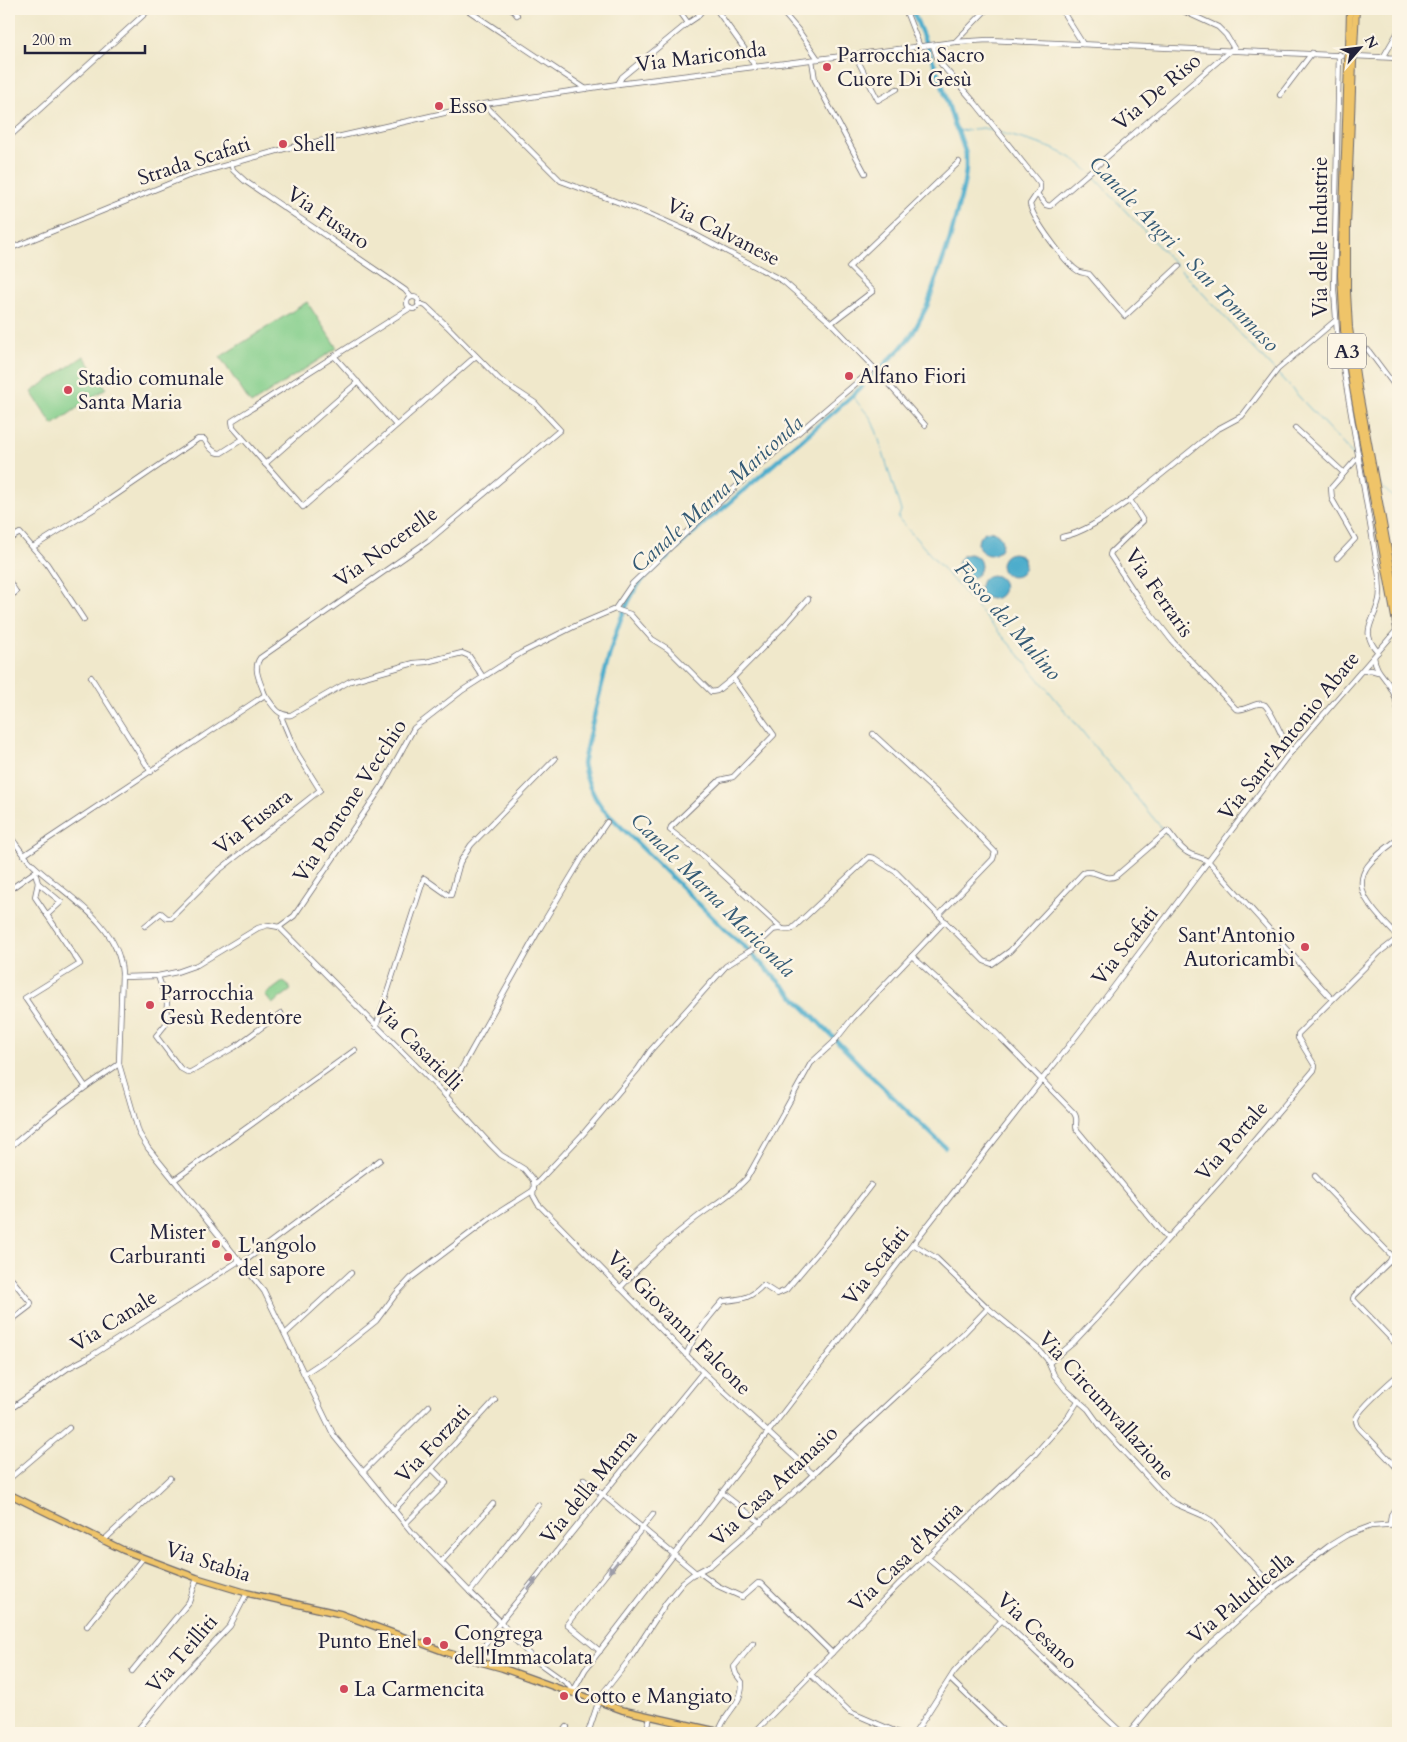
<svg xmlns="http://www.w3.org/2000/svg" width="1407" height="1742" viewBox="0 0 1407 1742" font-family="Cardo,serif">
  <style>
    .green { fill: #83ce8b; stroke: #527863 }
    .water { fill: #4eadcc; stroke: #386884 }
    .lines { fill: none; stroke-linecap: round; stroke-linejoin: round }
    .stream { stroke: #4eadcc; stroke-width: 1 }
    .canal { stroke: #4eadcc; stroke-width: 4.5 }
    .minor-casing { stroke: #6a676d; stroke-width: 6 }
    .major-casing { stroke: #6a676d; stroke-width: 8 }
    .highway-casing { stroke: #6a676d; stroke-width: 8 }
    .minor { stroke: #fff; stroke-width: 4.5 }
    .major { stroke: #efc469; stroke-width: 5.5 }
    .highway { stroke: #efc469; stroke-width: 6 }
    .highway-bridge-casing { stroke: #6a676d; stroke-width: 8; stroke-linecap: butt }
    .highway-bridge { stroke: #efc469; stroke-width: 6 }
    .oneway { fill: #9c9ca7 }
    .poi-dot { fill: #d1495b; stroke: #fcf5e5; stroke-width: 2 }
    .labels { text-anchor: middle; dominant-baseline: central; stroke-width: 5; stroke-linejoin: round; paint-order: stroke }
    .shield { fill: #fcf5e5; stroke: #63616e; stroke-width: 1 }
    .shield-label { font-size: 20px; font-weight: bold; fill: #22223b }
    .poi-label { font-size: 21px; fill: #22223b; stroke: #fcf5e5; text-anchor: start }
    .street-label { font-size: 21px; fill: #22223b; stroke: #fcf5e5 }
    .water-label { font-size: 22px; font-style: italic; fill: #345a75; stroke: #fcf5e5 }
  </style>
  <rect width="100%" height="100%" fill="#fcf5e5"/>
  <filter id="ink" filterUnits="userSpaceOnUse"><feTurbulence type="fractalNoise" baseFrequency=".02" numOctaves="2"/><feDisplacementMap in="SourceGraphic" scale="10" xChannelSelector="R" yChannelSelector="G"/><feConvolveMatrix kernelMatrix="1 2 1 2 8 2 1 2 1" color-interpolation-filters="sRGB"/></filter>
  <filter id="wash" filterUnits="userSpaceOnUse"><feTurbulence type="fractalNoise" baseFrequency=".0096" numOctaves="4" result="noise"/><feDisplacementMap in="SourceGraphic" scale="20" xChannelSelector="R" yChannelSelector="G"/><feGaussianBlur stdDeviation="1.12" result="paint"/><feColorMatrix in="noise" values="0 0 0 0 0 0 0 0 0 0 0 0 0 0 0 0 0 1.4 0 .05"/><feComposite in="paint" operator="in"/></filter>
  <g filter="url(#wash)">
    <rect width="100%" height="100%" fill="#f0e8cb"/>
    <g class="green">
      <polygon points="307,302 337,348 251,404 220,357"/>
      <polygon points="84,356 106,388 53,425 31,392"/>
      <polygon points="284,981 291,990 272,1004 265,995"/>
    </g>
    <g class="water">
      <circle cx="990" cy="543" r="12"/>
      <circle cx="1013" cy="565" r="12"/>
      <circle cx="969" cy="566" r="12"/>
      <circle cx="992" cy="587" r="12"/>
    </g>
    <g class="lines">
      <g class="stream">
        <polyline points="958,131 983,128 995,131"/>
        <path d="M1001,133C1031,142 1066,148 1088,171"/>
        <polyline points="1091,174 1177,266"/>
        <polyline points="1180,269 1274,370"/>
        <polyline points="1277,373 1355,457"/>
        <polyline points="852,396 870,417 876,430 901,511 898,518 1020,656 1178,848"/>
        <polyline points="1380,484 1398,503"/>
      </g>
      <path class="canal" d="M912,9L940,78L955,127L958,131L966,154V170L964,184L950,239L938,274L927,306L913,333L900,349L852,396L720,511L705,522L641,581C617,613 608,661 598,700C593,721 587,742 583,764C586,781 592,794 602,808L725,930L745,947L869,1074L945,1147"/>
    </g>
  </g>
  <g filter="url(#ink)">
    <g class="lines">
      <defs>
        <g id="minor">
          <polyline points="466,9 586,89"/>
          <polyline points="512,9 517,15"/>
          <polyline points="716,9 746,51 756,68"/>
          <polyline points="780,9 798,30 818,59"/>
          <polyline points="905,9 920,47"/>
          <polyline points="1061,9 1083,44"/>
          <polyline points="1179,9 1218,27 1226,35 1235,50"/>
          <polyline points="688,23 697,17 703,9"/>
          <polyline points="955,42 987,9"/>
          <path d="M933,45L937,57L941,64L976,104L1040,184V189L1030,204C1032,218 1066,264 1078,271C1081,273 1086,273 1089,274L1125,316L1179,266"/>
          <path d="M1339,54L1334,290L1337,332L1379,576C1379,584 1381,593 1379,600C1374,623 1359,631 1378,652"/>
          <polyline points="855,55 878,100 897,89"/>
          <polyline points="1384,56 1398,32"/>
          <polyline points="812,60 815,80 865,173"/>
          <polyline points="618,84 622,77 688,23 678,9"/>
          <polyline points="1280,95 1312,53"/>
          <polyline points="484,104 561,181 647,213 688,231 783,281 831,323 874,368 925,425"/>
          <polyline points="9,137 150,9"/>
          <polyline points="231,163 233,170 245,181 379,272 405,290 411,297"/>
          <polyline points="1037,194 1046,205 1050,206 1231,50"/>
          <polyline points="9,249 188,176 284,149 484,104 618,84 955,42 988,40 1398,58"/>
          <circle cx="413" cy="303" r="6"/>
          <polyline points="410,308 232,421 233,427 303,507 476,356"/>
          <polyline points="831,323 873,291 849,267 959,162"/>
          <polyline points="1368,350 1398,390"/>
          <polyline points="334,356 396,425"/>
          <polyline points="1295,428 1344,473"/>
          <polyline points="265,464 358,382"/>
          <path d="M1062,537C1085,533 1111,513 1130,500"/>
          <polyline points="9,539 20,533 47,564 84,620"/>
          <path d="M33,547L110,499L198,439H204C208,445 213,454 221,453L243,439"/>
          <polyline points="1337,558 1355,539 1332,499 1331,488 1359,456"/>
          <polyline points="9,581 16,592 9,597"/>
          <polyline points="615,609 630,614 652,639 668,649 711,692 717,691 733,678"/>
          <path d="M1374,657C1376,672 1384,675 1391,688C1395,695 1397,702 1398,710"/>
          <polyline points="1363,671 1371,670 1378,672"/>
          <polyline points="91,677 151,772"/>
          <path d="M265,695C272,704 278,717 291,715L350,681L414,663L426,662L462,653L469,656L483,677"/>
          <polyline points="873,734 947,802 995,852 993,859 939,915"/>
          <path d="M1292,751C1280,738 1277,719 1265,705C1255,700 1247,712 1236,709L1173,642L1137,596L1110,555L1111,552L1143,521L1130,500L1216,430L1242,416L1278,369L1336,320"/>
          <polyline points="1395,824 1398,827"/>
          <path d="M9,835C17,845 24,856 33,865C65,895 119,923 122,973L119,1064L139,1133L148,1148L264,1291L334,1436L411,1531L470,1592L500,1621L516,1641L536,1661L568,1684L573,1692"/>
          <path d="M1398,839C1389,846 1379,853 1371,862C1345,890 1380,916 1398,937"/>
          <path d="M24,855L265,695C261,683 252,669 260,658L428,541L560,430L535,403L500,380L447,326L426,306L418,303"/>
          <polyline points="35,872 38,883 35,897 80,964 25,998 85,1086"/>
          <polyline points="38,883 61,902 47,915"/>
          <polyline points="9,890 36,871"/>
          <polyline points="145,926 161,913 167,918 171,918 218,871 320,790 295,750 282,719 283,715"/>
          <polyline points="279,927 294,916 381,788 414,728 463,690 521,653 573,627 615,609 632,584 677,541 750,474 874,368"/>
          <polyline points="279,927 446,1096 491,1145 501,1155 524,1169 533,1180 534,1186 533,1195 538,1204 703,1372 814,1475"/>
          <polyline points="781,928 703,856 670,830 671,827 720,780 733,777 774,735 733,678 785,625 808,599"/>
          <path d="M912,956L997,1034L1074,1113C1079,1119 1074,1124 1077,1130L1167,1238"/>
          <polyline points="158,976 167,1003 166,1024 156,1036 180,1068 189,1073 235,1047 281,1013"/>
          <polyline points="122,977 158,976 177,972 197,965 258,928 268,925 279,927"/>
          <polyline points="376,1027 424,878 448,895 451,895 460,862 471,845 555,759"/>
          <polyline points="446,1096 540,928 584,855 607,822"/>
          <path d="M9,1148C44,1117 80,1090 119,1064"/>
          <polyline points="1315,1176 1392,1256 1390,1261 1354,1296 1353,1299 1398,1346"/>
          <polyline points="174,1180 355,1050"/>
          <path d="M534,1186L583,1134L638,1069L650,1051L726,966L753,949L773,930C780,927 785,931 792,929L869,857L874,858L896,872L984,961L992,964L1010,951L1083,873C1095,868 1104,882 1116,876L1168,831C1174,839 1181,850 1190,854C1197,857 1203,858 1209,862L1332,999"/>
          <polyline points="913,1244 936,1258 988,1308 1039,1350 1047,1359 1054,1375 1066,1390 1088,1409 1101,1427 1168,1499 1176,1504 1204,1516 1212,1521 1274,1588"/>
          <polyline points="241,1264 380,1160"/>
          <polyline points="9,1276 31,1303 30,1306 9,1322"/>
          <path d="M620,1288C643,1263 669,1239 696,1218C713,1205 733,1194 747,1178L811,1063L833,1043L852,1019L945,921"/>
          <polyline points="285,1334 351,1273"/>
          <path d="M686,1355C695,1334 708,1318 723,1301C742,1299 750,1299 763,1285L777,1294L786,1290L831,1237L871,1185"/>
          <polyline points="1049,1363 1073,1343 1099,1315 1220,1181 1314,1070 1315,1066 1298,1038 1298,1034 1380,952 1398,938"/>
          <polyline points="304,1374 336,1353 376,1321 396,1294 411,1278 493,1216 534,1190"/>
          <path d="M1398,1375C1390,1382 1358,1410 1356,1419C1356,1424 1358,1427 1361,1430L1398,1469"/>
          <polyline points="9,1410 68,1368 91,1356 239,1261"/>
          <polyline points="363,1472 429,1406"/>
          <polyline points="9,1479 69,1428"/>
          <polyline points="584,1479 696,1573"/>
          <polyline points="721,1492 761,1523"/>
          <polyline points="394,1510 495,1400"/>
          <polyline points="405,1524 446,1483 432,1469"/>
          <polyline points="1390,1524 1391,1515 1398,1504"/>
          <polyline points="103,1541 170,1478"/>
          <polyline points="927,1557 1002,1620 1122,1733"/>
          <polyline points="441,1562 493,1504"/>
          <polyline points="699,1572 718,1586 742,1597 758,1583 762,1584 832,1653"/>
          <polyline points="470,1592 538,1505"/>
          <polyline points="87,1626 143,1558"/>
          <polyline points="600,1651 567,1624 653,1514"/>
          <path d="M477,1661C491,1628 517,1603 539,1574C592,1506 648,1440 703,1372"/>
          <polyline points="132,1671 189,1602 197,1578"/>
          <polyline points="810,1674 850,1712 899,1733"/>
          <polyline points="950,1679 1000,1727 1004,1733"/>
          <polyline points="573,1692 585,1670 913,1244 1088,1021 1286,758 1395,632"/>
          <path d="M719,1732C724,1712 743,1705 742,1682L736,1674L734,1667L753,1643"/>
          <polyline points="135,1733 179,1680 230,1626 247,1593"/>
          <polyline points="563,1733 567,1727"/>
          <polyline points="588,1733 600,1697 629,1660 666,1603 683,1582 692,1575 711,1565 799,1488 852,1437 963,1334 988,1308"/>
          <polyline points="646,1733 650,1717"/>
          <polyline points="754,1733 898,1585 1035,1454 1068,1417 1078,1401"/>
          <polyline points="915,1733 954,1672 1002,1620"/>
          <polyline points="1129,1733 1158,1698 1197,1656 1274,1588 1329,1546 1347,1535 1371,1526 1398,1524"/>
        </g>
        <polyline id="major" points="9,1494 123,1550 197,1578 247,1593 341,1614 448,1653 502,1668 566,1691 581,1695 622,1710 725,1733"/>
        <g id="highway">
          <polyline points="1349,47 1350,9"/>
          <polyline points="1354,48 1356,9"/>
          <polyline points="1348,62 1341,275 1344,330 1353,388 1398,634"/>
          <polyline points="1353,62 1347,227 1347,292 1349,328 1358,388 1398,605"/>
        </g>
      </defs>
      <use href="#minor" class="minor-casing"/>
      <use href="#major" class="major-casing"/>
      <use href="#highway" class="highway-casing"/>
      <use href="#minor" class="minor"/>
      <use href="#major" class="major"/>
      <use href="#highway" class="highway"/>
      <defs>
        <g id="highway-bridge">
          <polyline points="1348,62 1349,47"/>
          <polyline points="1353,62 1354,48"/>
        </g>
      </defs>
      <use href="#highway-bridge" class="highway-bridge-casing"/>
      <use href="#highway-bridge" class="highway-bridge"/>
    </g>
    <defs><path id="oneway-solid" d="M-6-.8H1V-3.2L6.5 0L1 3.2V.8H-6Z" transform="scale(1.25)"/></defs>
    <g class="oneway">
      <use href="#oneway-solid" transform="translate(613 1567) rotate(129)"/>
      <use href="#oneway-solid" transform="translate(532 1584) rotate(-52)"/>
    </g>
  </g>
  <g class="poi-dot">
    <circle cx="827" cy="67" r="5"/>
    <circle cx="439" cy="106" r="5"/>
    <circle cx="283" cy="144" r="5"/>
    <circle cx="849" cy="376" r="5"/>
    <circle cx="68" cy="390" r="5"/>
    <circle cx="1305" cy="947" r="5"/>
    <circle cx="150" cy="1005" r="5"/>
    <circle cx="216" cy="1244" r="5"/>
    <circle cx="228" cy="1257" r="5"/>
    <circle cx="427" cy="1641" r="5"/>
    <circle cx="444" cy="1645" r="5"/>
    <circle cx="344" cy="1689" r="5"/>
    <circle cx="564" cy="1696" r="5"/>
  </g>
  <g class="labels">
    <rect class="shield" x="1328" y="333.5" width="38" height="35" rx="4"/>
    <g class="shield-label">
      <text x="1347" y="351">A3</text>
    </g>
    <g class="poi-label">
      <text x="837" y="55">Parrocchia Sacro<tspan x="837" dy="24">Cuore Di Gesù</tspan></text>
      <text x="449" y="106">Esso</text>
      <text x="293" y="144">Shell</text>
      <text x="859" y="376">Alfano Fiori</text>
      <text x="78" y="378">Stadio comunale<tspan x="78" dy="24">Santa Maria</tspan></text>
      <text x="1295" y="935" text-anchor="end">Sant'Antonio<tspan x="1295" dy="24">Autoricambi</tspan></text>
      <text x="160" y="993">Parrocchia<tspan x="160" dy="24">Gesù Redentore</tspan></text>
      <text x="206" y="1232" text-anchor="end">Mister<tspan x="206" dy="24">Carburanti</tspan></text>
      <text x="238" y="1245">L'angolo<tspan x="238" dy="24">del sapore</tspan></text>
      <text x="454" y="1633">Congrega<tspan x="454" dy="24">dell'Immacolata</tspan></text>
      <text x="417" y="1641" text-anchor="end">Punto Enel</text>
      <text x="354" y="1689">La Carmencita</text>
      <text x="574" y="1696">Cotto e Mangiato</text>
    </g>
    <g class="street-label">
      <text transform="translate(701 57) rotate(-7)">Via Mariconda</text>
      <text transform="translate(1157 92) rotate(-40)">Via De Riso</text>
      <text transform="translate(194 161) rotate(-18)">Strada Scafati</text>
      <text transform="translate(328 218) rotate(34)">Via Fusaro</text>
      <text transform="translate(723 232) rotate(27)">Via Calvanese</text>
      <text transform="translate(1320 237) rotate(-90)">Via delle Industrie</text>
      <text transform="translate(386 547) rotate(-36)">Via Nocerelle</text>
      <text transform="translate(1159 593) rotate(55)">Via Ferraris</text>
      <text transform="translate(1289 736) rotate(-51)">Via Sant'Antonio Abate</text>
      <text transform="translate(350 801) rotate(-57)">Via Pontone Vecchio</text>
      <text transform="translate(253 822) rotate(-38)">Via Fusara</text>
      <text transform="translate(1125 946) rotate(-52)">Via Scafati</text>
      <text transform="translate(418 1046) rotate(45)">Via Casarielli</text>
      <text transform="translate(1232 1141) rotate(-49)">Via Portale</text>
      <text transform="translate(876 1266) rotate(-52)">Via Scafati</text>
      <text transform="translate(114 1321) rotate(-32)">Via Canale</text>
      <text transform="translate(679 1323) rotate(45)">Via Giovanni Falcone</text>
      <text transform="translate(1106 1406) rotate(48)">Via Circumvallazione</text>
      <text transform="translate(433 1444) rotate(-47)">Via Forzati</text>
      <text transform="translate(774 1486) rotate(-43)">Via Casa Attanasio</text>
      <text transform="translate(589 1487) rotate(-51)">Via della Marna</text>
      <text transform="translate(906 1557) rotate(-44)">Via Casa d'Auria</text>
      <text transform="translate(208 1562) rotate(18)">Via Stabia</text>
      <text transform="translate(1241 1598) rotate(-40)">Via Paludicella</text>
      <text transform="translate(1037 1631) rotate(43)">Via Cesano</text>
      <text transform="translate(182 1654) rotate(-49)">Via Teilliti</text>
    </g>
    <g class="water-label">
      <text transform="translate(1184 254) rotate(46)">Canale Angri - San Tommaso</text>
      <text transform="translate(717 494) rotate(-42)">Canale Marna Mariconda</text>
      <text transform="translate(1008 621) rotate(49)">Fosso del Mulino</text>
      <text transform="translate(713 895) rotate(45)">Canale Marna Mariconda</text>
    </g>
  </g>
  <rect width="1407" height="1742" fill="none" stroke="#fcf5e5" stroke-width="30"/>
  <g transform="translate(1360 48) rotate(62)" stroke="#fcf5e5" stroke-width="4" paint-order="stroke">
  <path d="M0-4L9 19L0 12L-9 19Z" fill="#22223b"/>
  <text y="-8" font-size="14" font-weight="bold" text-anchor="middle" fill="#22223b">N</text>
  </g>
  <path d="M25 45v8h120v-8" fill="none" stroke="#22223b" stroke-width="2.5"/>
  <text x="32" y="45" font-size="15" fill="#22223b" stroke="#fcf5e5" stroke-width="4" paint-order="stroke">200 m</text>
</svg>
